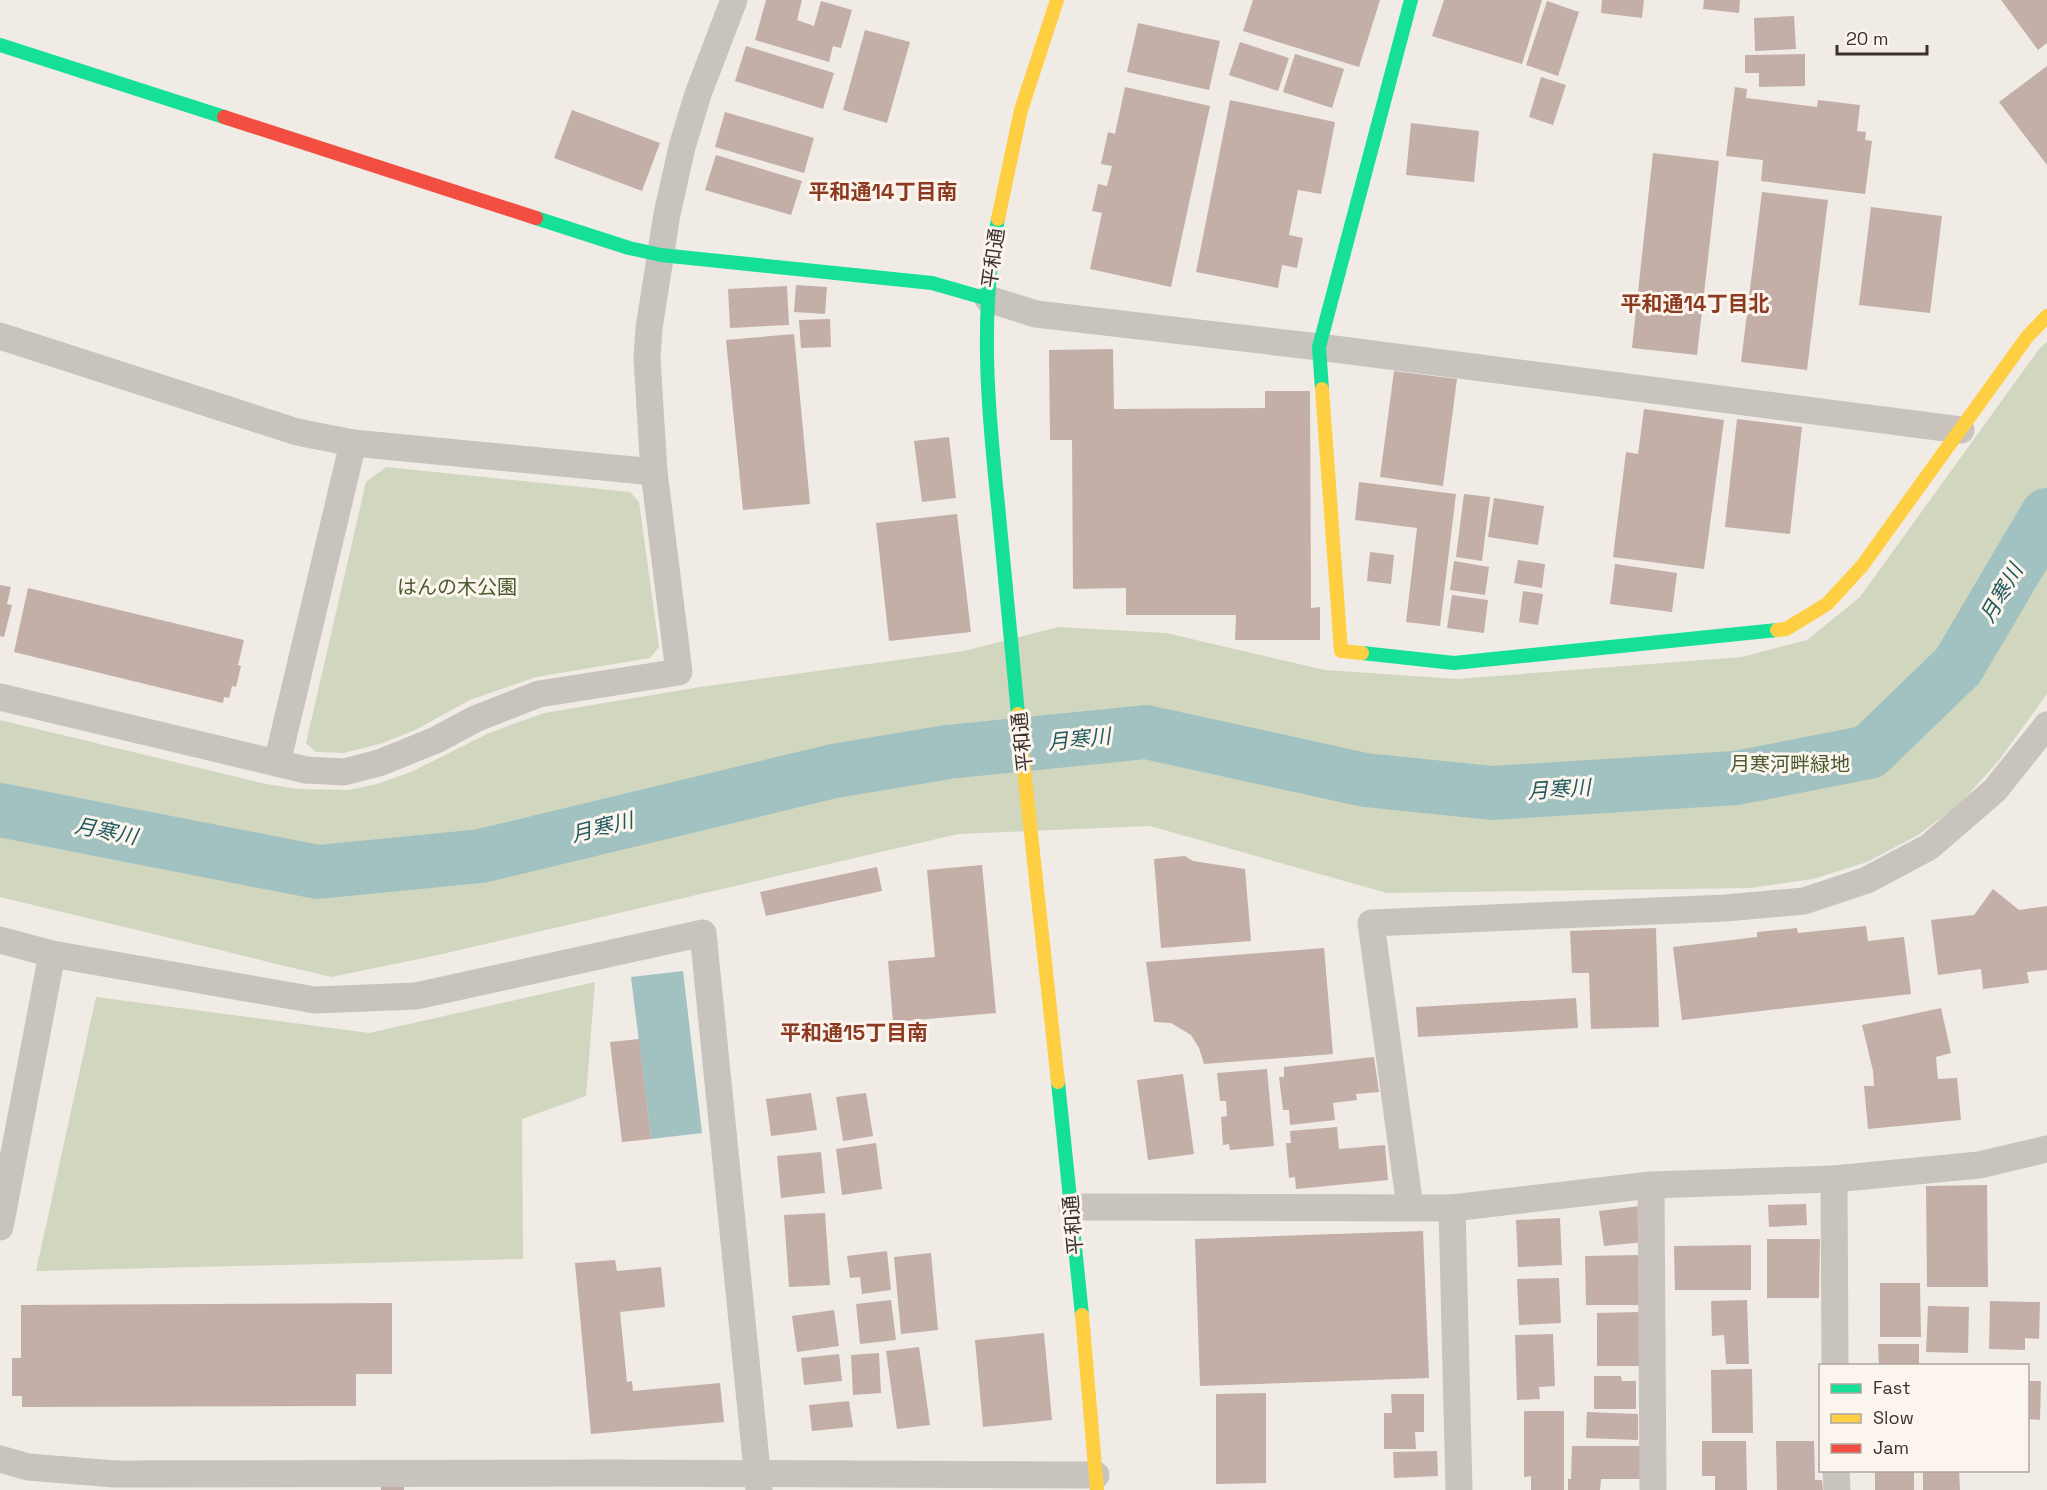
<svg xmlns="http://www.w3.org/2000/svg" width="2047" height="1490" viewBox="0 0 2047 1490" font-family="'Space Grotesk','Noto Sans JP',sans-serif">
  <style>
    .green { fill: #d1d6bf }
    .water { fill: #a1c2c1 }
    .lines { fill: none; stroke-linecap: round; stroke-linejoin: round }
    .river { stroke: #a1c2c1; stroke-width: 54 }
    .building { fill: #c3afa7 }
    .street { stroke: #c9c3be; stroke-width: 27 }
    .fast { stroke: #16e098; stroke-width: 14 }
    .slow { stroke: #ffcf43; stroke-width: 14 }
    .jam { stroke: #f24e42; stroke-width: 14 }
    .labels { text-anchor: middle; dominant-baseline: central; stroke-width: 6; stroke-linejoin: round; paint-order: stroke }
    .street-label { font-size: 20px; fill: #3b302b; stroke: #fbf5ee }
    .park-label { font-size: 20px; fill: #4a5a2e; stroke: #fbf5ee }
    .neighbourhood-label { font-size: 21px; font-weight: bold; fill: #8c3b22; stroke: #fbf5ee }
    .water-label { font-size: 21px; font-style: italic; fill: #1f5a5e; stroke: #fbf5ee }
  </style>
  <rect width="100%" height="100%" fill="#f0ebe5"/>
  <g class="green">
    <polygon points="2047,342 2047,694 1999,760 1960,804 1918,835 1867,862 1813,879 1751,888 1387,893 1150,826 958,834 438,955 331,977 0,897 0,720 266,784 297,789 349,790 377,784 411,772 489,733 544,713 700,687 964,651 1058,627 1166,633 1325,670 1457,679 1742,657 1807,640 1860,597 2039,349"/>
    <polygon points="386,467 630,492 639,502 659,647 650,658 536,677 470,700 415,730 383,743 344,753 316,752 306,743 366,482"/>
    <polygon points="595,982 586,1096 522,1119 523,1259 36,1271 96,997 369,1033"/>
  </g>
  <polygon class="water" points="683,971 702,1133 651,1139 631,977"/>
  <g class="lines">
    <polyline class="river" points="0,810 318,872 481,856 834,771 948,752 1146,732 1365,780 1492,793 1736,778 1869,752 1958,666 2047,515"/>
  </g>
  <g class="building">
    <polygon points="766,0 802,0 797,20 814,26 821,1 852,10 841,48 833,46 829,62 755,40"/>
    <polygon points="1253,0 1380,0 1359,67 1243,31"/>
    <polygon points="1444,0 1542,0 1522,64 1432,36"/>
    <polygon points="1602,0 1644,0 1642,18 1601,13"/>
    <polygon points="1704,0 1740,0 1739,13 1703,9"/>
    <polygon points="2001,0 2047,0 2047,43 2038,50"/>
    <polygon points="1547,1 1579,12 1558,76 1526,65"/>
    <polygon points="1794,16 1796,49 1755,51 1754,18"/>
    <polygon points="1138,23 1220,41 1209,90 1127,72"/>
    <polygon points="865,30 910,42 887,123 843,110"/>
    <polygon points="1240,42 1289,58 1278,91 1229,75"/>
    <polygon points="746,46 834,73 823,109 735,81"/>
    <polygon points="1295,54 1344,69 1332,108 1283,92"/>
    <polygon points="1805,54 1805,86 1759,87 1759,73 1745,73 1745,55"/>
    <polygon points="2047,66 2047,165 1999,102"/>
    <polygon points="1541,77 1566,85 1553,125 1529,117"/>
    <polygon points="1125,87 1210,106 1171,287 1090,269 1102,213 1092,211 1098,184 1107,186 1112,166 1101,164 1108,132 1115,134"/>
    <polygon points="1735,87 1747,89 1746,98 1817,107 1818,100 1860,105 1857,131 1866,132 1865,140 1872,141 1865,194 1761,181 1763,160 1726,156"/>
    <polygon points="1230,100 1335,122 1321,194 1298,190 1289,235 1303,238 1297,268 1282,265 1278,288 1196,272"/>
    <polygon points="572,110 660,143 642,191 554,158"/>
    <polygon points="725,112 814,138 804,173 715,147"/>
    <polygon points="1411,123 1479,131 1474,182 1406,175"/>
    <polygon points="1653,153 1719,161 1697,355 1632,348"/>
    <polygon points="716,155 802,181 791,215 705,190"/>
    <polygon points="1762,192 1828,200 1807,370 1741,362"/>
    <polygon points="1871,207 1942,216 1930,313 1859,305"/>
    <polygon points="796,285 827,287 825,314 794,312"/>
    <polygon points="787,286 789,325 730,328 728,289"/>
    <polygon points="830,319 831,347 801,348 799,320"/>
    <polygon points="794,334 810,504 743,510 726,340"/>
    <polygon points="1113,349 1114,409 1265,408 1265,391 1310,391 1311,608 1320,607 1320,640 1235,640 1236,615 1126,615 1126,588 1073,589 1072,440 1050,440 1049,350"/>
    <polygon points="1394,371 1457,379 1443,486 1380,477"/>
    <polygon points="1644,409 1724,420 1704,569 1613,557 1626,452 1638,454"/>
    <polygon points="1737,419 1802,427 1790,534 1725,527"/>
    <polygon points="949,437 956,498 922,502 914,441"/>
    <polygon points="1359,482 1456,494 1440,626 1406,622 1417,528 1355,520"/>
    <polygon points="1464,494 1490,497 1482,561 1456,557"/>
    <polygon points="1494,498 1544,506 1538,545 1488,537"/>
    <polygon points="957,514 971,632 889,641 876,523"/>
    <polygon points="1370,552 1394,555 1391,584 1367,581"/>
    <polygon points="1518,560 1545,564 1542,588 1514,583"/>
    <polygon points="1454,561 1489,567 1485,595 1450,590"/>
    <polygon points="1615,564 1677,573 1672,612 1610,604"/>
    <polygon points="0,585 11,587 7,604 12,605 4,637 0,636"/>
    <polygon points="28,588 244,640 238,665 241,666 236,687 232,686 229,698 224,697 223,703 14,652"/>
    <polygon points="1523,591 1543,594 1538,625 1519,622"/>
    <polygon points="1452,595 1488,600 1484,633 1447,628"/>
    <polygon points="1185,856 1193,861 1245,869 1251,941 1161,948 1154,859"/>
    <polygon points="982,865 996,1013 893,1022 888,961 935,957 927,870"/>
    <polygon points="877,867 882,891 766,916 760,892"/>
    <polygon points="1993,889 2019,910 2047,906 2047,970 2027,972 2029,983 1983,989 1981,969 1938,975 1931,920 1974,915"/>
    <polygon points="1866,926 1868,941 1904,937 1911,994 1682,1020 1673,947 1757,937 1757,932 1797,928 1798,933"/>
    <polygon points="1656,928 1659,1027 1591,1029 1589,973 1572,973 1570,931"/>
    <polygon points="1324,948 1333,1054 1204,1064 1199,1048 1191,1035 1171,1023 1154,1022 1146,962"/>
    <polygon points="1576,998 1578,1028 1418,1037 1416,1007"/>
    <polygon points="1941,1008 1951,1053 1936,1057 1938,1079 1957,1078 1961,1120 1868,1129 1864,1086 1874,1086 1873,1071 1862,1025"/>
    <polygon points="639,1039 651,1139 622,1142 610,1042"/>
    <polygon points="1374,1057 1379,1092 1356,1094 1357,1100 1333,1103 1335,1120 1290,1125 1289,1110 1283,1110 1279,1077 1284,1077 1284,1067"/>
    <polygon points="1267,1069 1274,1146 1230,1150 1229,1144 1223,1145 1221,1117 1227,1116 1226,1101 1220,1101 1217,1073"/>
    <polygon points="1183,1074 1194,1154 1148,1160 1137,1080"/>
    <polygon points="811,1093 817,1130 771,1136 766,1099"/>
    <polygon points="866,1093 873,1136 843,1141 836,1097"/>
    <polygon points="1337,1127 1339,1149 1385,1145 1388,1180 1296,1189 1295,1177 1289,1178 1286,1143 1291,1143 1290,1131"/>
    <polygon points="876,1143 882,1189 842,1195 836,1149"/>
    <polygon points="821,1152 825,1193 781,1198 777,1156"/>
    <polygon points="1987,1185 1988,1287 1927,1287 1926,1186"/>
    <polygon points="1806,1204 1807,1225 1769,1227 1768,1205"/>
    <polygon points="1640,1206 1645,1242 1604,1246 1599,1211"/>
    <polygon points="825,1213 830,1285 789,1287 784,1215"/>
    <polygon points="1560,1218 1562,1265 1518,1267 1516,1220"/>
    <polygon points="1423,1231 1429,1378 1200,1386 1195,1239"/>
    <polygon points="1767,1239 1820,1239 1819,1298 1767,1298"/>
    <polygon points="1751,1245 1751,1290 1675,1290 1674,1246"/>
    <polygon points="887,1251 891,1290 862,1294 860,1277 850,1278 847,1256"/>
    <polygon points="931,1253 938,1330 901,1334 894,1257"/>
    <polygon points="1638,1255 1639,1305 1586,1305 1585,1256"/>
    <polygon points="615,1260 617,1271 661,1267 665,1307 620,1312 627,1382 632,1381 633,1391 720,1383 724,1422 591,1434 575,1263"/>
    <polygon points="1559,1278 1561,1323 1519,1325 1517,1279"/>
    <polygon points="1880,1283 1920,1283 1921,1337 1880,1337"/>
    <polygon points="891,1300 896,1340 860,1344 856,1304"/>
    <polygon points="1747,1300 1749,1364 1726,1364 1724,1335 1712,1336 1711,1301"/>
    <polygon points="1990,1301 2040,1302 2039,1339 2025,1338 2025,1350 1989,1349"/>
    <polygon points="392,1303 392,1374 356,1374 356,1406 22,1407 22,1396 12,1396 12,1358 21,1358 21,1305"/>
    <polygon points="1928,1306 1969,1307 1968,1353 1926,1352"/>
    <polygon points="834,1310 839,1346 797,1352 792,1316"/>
    <polygon points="1641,1312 1642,1366 1597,1366 1597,1313"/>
    <polygon points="1044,1333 1052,1420 983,1427 975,1340"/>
    <polygon points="1553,1334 1555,1386 1539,1387 1540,1399 1517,1400 1515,1335"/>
    <polygon points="1878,1344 1919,1344 1919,1366 1879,1366"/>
    <polygon points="919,1347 930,1425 897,1429 886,1351"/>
    <polygon points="879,1353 881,1393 853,1395 851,1355"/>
    <polygon points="839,1354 842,1381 804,1385 801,1358"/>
    <polygon points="1752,1369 1753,1433 1712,1433 1711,1370"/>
    <polygon points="1594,1376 1621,1376 1622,1381 1636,1381 1636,1409 1594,1409"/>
    <polygon points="2028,1381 2041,1381 2040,1420 2028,1419"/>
    <polygon points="1266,1393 1266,1483 1216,1484 1216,1394"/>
    <polygon points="1391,1394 1424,1394 1424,1432 1415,1432 1416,1449 1384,1449 1384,1413 1392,1413"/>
    <polygon points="849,1401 853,1427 812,1431 809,1405"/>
    <polygon points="1524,1411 1564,1411 1564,1490 1531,1490 1531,1476 1524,1477"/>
    <polygon points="1587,1412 1638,1414 1638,1440 1586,1438"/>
    <polygon points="1702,1441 1746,1441 1747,1490 1715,1490 1715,1476 1702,1476"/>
    <polygon points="1776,1441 1814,1441 1815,1480 1822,1480 1823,1490 1777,1490"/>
    <polygon points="1572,1446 1643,1446 1643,1479 1601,1479 1600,1490 1568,1490 1568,1479 1571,1479"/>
    <polygon points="1437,1451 1438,1476 1394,1478 1393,1452"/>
    <polygon points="1914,1470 1914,1490 1875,1490 1875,1471"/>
    <polygon points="1923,1470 1959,1470 1960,1490 1923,1490"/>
    <rect x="381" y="1487" width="23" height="3"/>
  </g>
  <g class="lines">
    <g class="street">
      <polyline points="988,299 1036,314 1319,347 1961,430"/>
      <polyline points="0,336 297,432 353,443 654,472"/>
      <polyline points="0,697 306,770 344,772 379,763 436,740 475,719 539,694 679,672 654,472 647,359 649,328 667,214 682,147 698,94 734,0"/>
      <polyline points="277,763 353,443"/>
      <polyline points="0,940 52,954 315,1000 416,996 703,933 759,1490"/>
      <polyline points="1834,1179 1835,1366"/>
      <polyline points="1651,1185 1653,1490"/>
      <polyline points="1072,1207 1452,1208 1651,1185 1834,1179 1979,1165 2047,1149"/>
      <polyline points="1410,1207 1371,923 1726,908 1804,901 1867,880 1929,847 1995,790 2047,725"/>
      <polyline points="1452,1208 1459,1490"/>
      <polyline points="0,1227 52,954"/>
      <polyline points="0,1459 28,1467 115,1474 611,1473 1096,1475"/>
      <polyline points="1836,1470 1837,1490"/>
    </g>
    <g class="fast">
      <polyline points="0,45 224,117"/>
      <polyline points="536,218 629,248 661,255 932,283 988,299"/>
      <path d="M998,219C979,314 988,410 998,505C1005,575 1012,645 1018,714"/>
      <polyline points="1322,389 1319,347 1411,0"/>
      <polyline points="1362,653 1454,663 1777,630"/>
      <polyline points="1058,1082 1082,1315"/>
    </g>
    <g class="slow">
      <polyline points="998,219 1021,110 1057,0"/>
      <polyline points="1322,389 1341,651 1362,653"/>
      <polyline points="1777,630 1786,629 1827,604 1862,566 2027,337 2047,316"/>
      <polyline points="1018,714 1058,1082"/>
      <polyline points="1082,1315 1097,1490"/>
    </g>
    <polyline class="jam" points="224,117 536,218"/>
  </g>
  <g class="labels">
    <g class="street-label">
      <text transform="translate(993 258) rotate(-82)">平和通</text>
      <text transform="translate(1022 742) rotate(-96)">平和通</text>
      <text transform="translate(1073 1225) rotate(-95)">平和通</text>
    </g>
    <g class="park-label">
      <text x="457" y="587">はんの木公園</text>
      <text x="1790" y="764">月寒河畔緑地</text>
    </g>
    <g class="neighbourhood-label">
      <text x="883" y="191">平和通14丁目南</text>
      <text x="1695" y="303">平和通14丁目北</text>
      <text x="854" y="1032">平和通15丁目南</text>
    </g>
    <g class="water-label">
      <text transform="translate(2001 593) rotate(-60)">月寒川</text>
      <text transform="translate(1079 739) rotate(-6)">月寒川</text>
      <text transform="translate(1559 789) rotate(-4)">月寒川</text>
      <text transform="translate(602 827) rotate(-14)">月寒川</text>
      <text transform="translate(106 831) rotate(11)">月寒川</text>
    </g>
  </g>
  <rect x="1819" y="1364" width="210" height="108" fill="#fbf5ee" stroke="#aea6a0" stroke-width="1.5"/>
  <rect x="1831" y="1384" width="30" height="9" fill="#16e098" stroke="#aea6a0" stroke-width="1.5"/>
  <text x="1873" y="1394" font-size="18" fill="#3b302b">Fast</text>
  <rect x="1831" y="1414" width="30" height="9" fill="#ffcf43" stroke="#aea6a0" stroke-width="1.5"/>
  <text x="1873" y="1424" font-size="18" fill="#3b302b">Slow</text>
  <rect x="1831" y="1444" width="30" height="9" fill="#f24e42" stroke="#aea6a0" stroke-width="1.5"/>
  <text x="1873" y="1454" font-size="18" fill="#3b302b">Jam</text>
  <path d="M1837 45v9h90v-9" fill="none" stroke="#3b302b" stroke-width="3"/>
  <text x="1846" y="45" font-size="18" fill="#3b302b" stroke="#fbf5ee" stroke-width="4.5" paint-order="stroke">20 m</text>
</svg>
